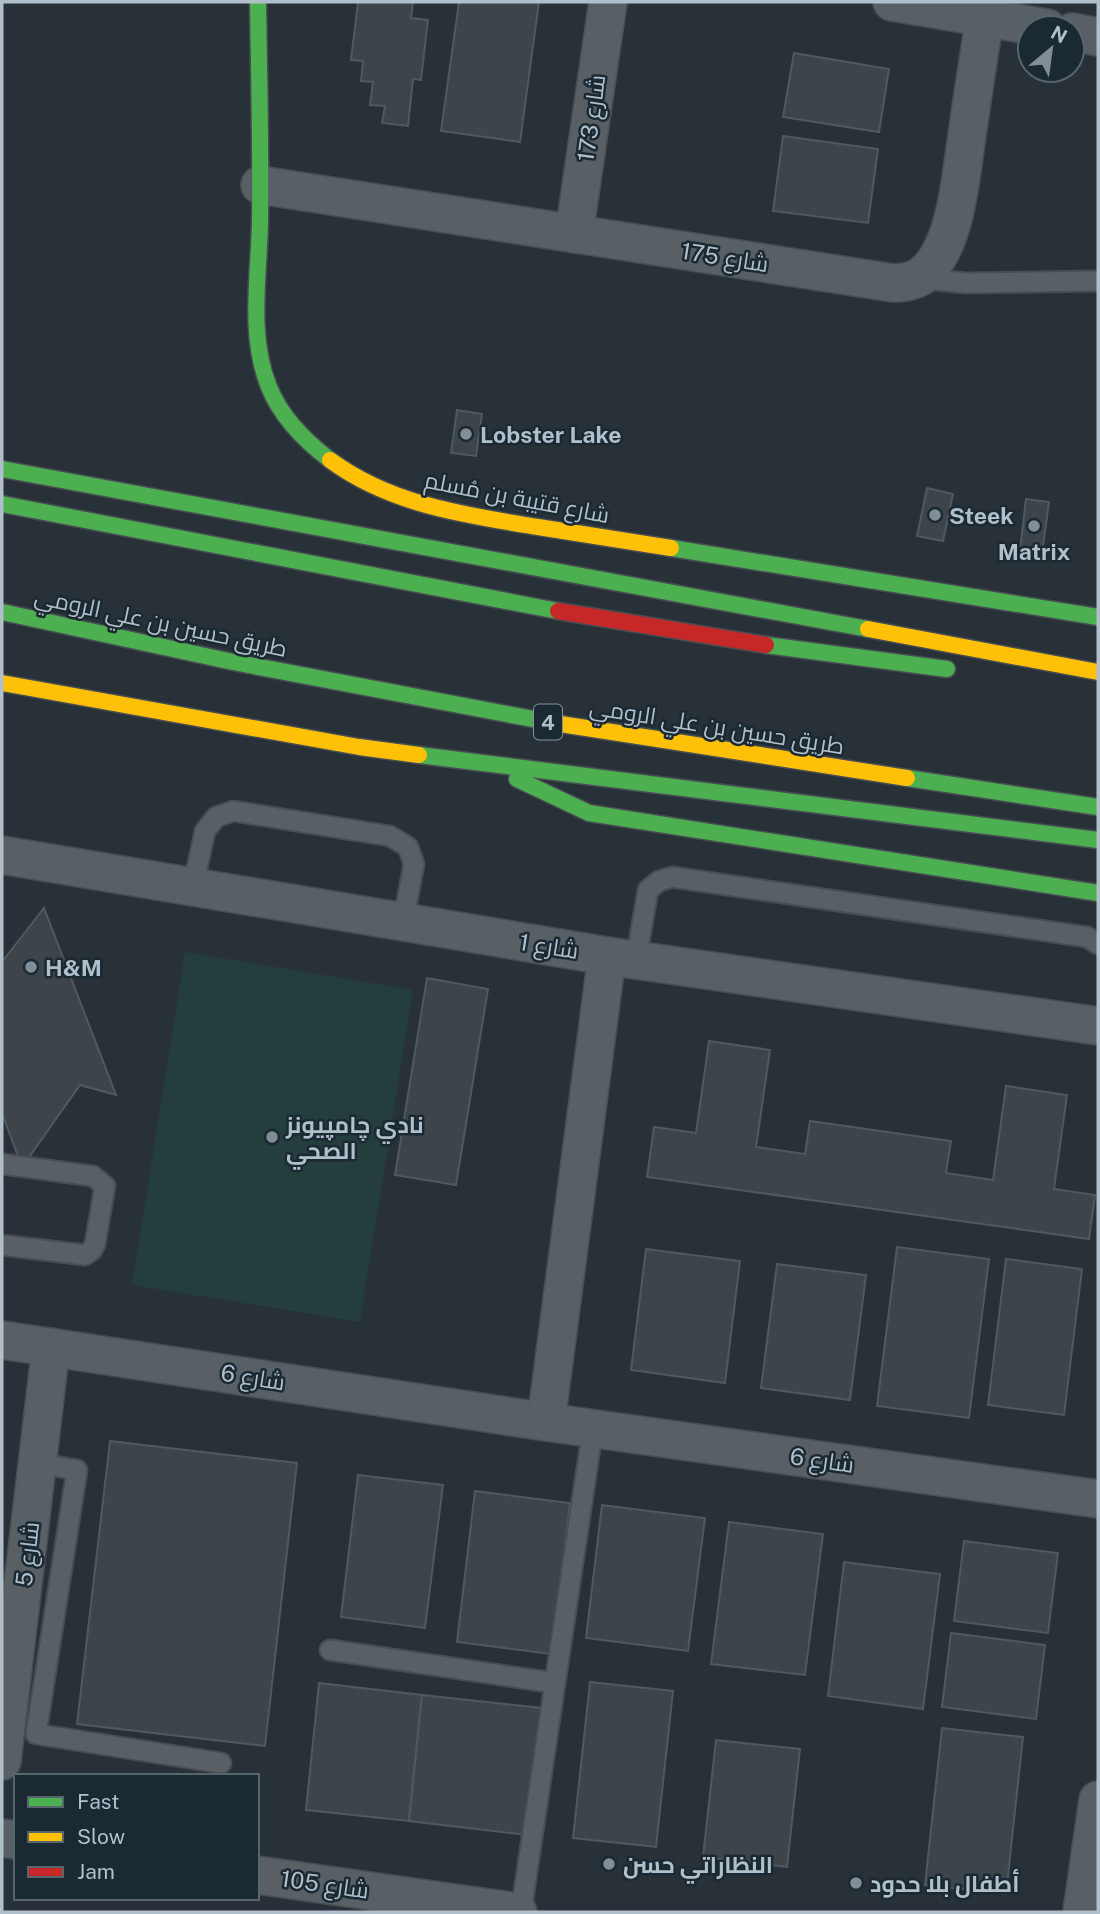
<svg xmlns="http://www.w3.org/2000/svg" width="1100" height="1914" viewBox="0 0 1100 1914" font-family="'Public Sans',Cairo,sans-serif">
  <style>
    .green { fill: #243e3e }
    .building { fill: #3d454b; stroke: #505960; stroke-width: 2 }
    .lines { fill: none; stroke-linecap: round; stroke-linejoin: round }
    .lane-casing { stroke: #474d52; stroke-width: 23 }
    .street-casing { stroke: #474d52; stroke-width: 40 }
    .fast-casing { stroke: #474d52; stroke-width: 19 }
    .slow-casing { stroke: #474d52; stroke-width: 19 }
    .jam-casing { stroke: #474d52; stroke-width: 19 }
    .lane { stroke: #586066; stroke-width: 19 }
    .street { stroke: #586066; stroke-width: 37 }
    .fast { stroke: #4caf50; stroke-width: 16 }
    .slow { stroke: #ffc107; stroke-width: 16 }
    .jam { stroke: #c62828; stroke-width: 16 }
    .poi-dot { fill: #818d97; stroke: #1b2933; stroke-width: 2.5 }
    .labels { text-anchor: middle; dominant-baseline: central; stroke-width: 5; stroke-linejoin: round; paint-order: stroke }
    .shield { fill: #1b2933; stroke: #84929d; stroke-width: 2 }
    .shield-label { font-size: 21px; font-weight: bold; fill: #b1bfca }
    .street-label { font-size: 23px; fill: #b1bfca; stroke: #1b2933 }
    .poi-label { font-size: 23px; font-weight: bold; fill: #b1bfca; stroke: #1b2933; text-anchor: start }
  </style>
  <rect width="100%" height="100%" fill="#283138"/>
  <polygon class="green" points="185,952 413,990 360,1322 132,1285"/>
  <g class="building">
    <polygon points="358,2 413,2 411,18 428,20 421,80 413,79 408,126 382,123 385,106 370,105 373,82 361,81 363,61 351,60"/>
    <polygon points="459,2 539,2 520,142 441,131"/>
    <polygon points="794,53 889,69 879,132 783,117"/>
    <polygon points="783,136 878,149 868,223 773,211"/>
    <polygon points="457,410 482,414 476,456 451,453"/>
    <polygon points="927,488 953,494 943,541 917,536"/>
    <polygon points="1026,499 1049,502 1042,553 1020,550"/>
    <polygon points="44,908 116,1095 80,1085 22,1167 2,1113 2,962"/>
    <polygon points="427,978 488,989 456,1185 395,1175"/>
    <polygon points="709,1041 770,1050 756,1147 805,1154 810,1121 951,1141 946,1173 993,1180 1006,1086 1067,1095 1054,1189 1095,1195 1089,1239 647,1177 654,1127 696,1133"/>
    <polygon points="897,1247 989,1259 969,1418 877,1406"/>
    <polygon points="646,1249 740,1261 725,1383 631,1370"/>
    <polygon points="1006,1259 1082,1269 1064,1415 988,1405"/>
    <polygon points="777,1264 866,1275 850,1400 761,1388"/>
    <polygon points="110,1441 297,1463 265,1746 77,1724"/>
    <polygon points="358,1475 443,1485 425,1628 341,1617"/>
    <polygon points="475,1491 570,1503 551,1654 457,1642"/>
    <polygon points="602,1505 705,1518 688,1651 586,1638"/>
    <polygon points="729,1522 823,1534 805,1675 711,1664"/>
    <polygon points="964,1541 1058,1553 1048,1633 954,1621"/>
    <polygon points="844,1562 940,1574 923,1709 828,1696"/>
    <polygon points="951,1633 1045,1645 1036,1719 942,1707"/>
    <polygon points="590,1682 673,1691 656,1847 573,1838"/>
    <polygon points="319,1683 422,1695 409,1821 306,1810"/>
    <polygon points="422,1695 542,1708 528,1835 409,1821"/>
    <polygon points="942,1728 1023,1737 1006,1894 925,1885"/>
    <polygon points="716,1740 800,1749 787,1867 703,1857"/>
  </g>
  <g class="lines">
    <defs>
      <g id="lane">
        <polyline points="919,278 965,283 1098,281"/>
        <polyline points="193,887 205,831 216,817 233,811 390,836 408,847 414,864 403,922"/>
        <polyline points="636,960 648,890 659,881 672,877 1087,937 1098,944"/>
        <polyline points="2,1164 93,1176 105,1186 95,1244 92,1250 85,1255 2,1245"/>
        <polyline points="37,1463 77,1470 36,1734 221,1763"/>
        <polyline points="330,1650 555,1683"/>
        <polyline points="521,1912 593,1428"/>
      </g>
      <g id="street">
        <polyline points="892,2 1047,28"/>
        <polyline points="1072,32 1098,37"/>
        <path d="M260,185L893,283C906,283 918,281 927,271C958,240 961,170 968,129C973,92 979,55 985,17"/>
        <polyline points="574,234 608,2"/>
        <polyline points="2,855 607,956 1098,1026"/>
        <polyline points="2,1340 546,1422 1098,1499"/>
        <polyline points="546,1422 607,956"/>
        <polyline points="2,1761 51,1347"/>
        <polyline points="2,1838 16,1840"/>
        <polyline points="257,1875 518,1912"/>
        <polyline points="1082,1912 1098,1800"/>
      </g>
      <g id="fast">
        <path d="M258,2C259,75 261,149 260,222C259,275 248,336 269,387C281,417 305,441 330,460"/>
        <polyline points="2,469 868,629"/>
        <polyline points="2,504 558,611"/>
        <polyline points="671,548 1098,617"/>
        <polyline points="2,612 233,662 554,723"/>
        <polyline points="766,645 947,669"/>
        <polyline points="419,755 1098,840"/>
        <polyline points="907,778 1098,807"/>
        <polyline points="517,779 589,813 1098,893"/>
      </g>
      <g id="slow">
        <path d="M330,460C391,505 465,515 538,527C582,534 627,541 671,548"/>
        <polyline points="868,629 1098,672"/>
        <polyline points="2,683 359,747 419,755"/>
        <polyline points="554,723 907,778"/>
      </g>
      <polyline id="jam" points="558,611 766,645"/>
    </defs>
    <use href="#lane" class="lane-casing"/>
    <use href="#street" class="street-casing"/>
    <use href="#fast" class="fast-casing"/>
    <use href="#slow" class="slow-casing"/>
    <use href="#jam" class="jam-casing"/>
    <use href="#lane" class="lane"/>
    <use href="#street" class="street"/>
    <use href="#fast" class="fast"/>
    <use href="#slow" class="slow"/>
    <use href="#jam" class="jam"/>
  </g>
  <g class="poi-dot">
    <circle cx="466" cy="434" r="7"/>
    <circle cx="935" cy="515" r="7"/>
    <circle cx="1034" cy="526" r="7"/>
    <circle cx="31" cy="967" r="7"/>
    <circle cx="272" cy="1137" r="7"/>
    <circle cx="609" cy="1864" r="7"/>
    <circle cx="856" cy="1883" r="7"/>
  </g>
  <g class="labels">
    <rect class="shield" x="534" y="704.5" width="28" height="35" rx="5"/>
    <g class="shield-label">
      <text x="548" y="722">4</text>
    </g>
    <g class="street-label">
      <text transform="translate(591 118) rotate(-82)">شارع 173</text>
      <text transform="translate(725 257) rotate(9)">شارع 175</text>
      <text transform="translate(517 497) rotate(11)">شارع قتيبة بن مُسلم</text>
      <text transform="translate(161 622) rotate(12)">طريق حسين بن علي الرومي</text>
      <text transform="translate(717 726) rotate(9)">طريق حسين بن علي الرومي</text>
      <text transform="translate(549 946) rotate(9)">شارع 1</text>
      <text transform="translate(253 1377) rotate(9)">شارع 6</text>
      <text transform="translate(822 1460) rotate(8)">شارع 6</text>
      <text transform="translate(27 1554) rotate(-83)">شارع 5</text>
      <text transform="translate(325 1884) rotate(8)">شارع 105</text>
    </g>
    <g class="poi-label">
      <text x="480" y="434">Lobster Lake</text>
      <text x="949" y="515">Steek</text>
      <text x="1034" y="551" text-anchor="middle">Matrix</text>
      <text x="45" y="967">H&amp;M</text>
      <text x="286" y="1124">نادي چامپيونز<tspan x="286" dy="26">الصحي</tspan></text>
      <text x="623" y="1864">النظاراتي حسن</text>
      <text x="870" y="1883">أطفال بلا حدود</text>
    </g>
  </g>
  <rect width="1100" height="1914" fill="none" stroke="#b1bfca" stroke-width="7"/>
  <rect x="14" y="1774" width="245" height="126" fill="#1b2933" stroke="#57656f" stroke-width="2"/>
  <rect x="28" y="1797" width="35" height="10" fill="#4caf50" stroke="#57656f" stroke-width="2"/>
  <text x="77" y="1809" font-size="21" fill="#b1bfca">Fast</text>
  <rect x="28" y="1832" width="35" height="10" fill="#ffc107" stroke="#57656f" stroke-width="2"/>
  <text x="77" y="1844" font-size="21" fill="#b1bfca">Slow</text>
  <rect x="28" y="1867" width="35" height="10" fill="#c62828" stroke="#57656f" stroke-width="2"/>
  <text x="77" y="1879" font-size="21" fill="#b1bfca">Jam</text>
  <g transform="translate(1051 49) rotate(29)"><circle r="33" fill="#1b2933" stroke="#57656f" stroke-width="2"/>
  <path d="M0-5L12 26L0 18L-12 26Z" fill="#818d97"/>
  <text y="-10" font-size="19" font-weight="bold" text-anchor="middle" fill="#b1bfca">N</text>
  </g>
</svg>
